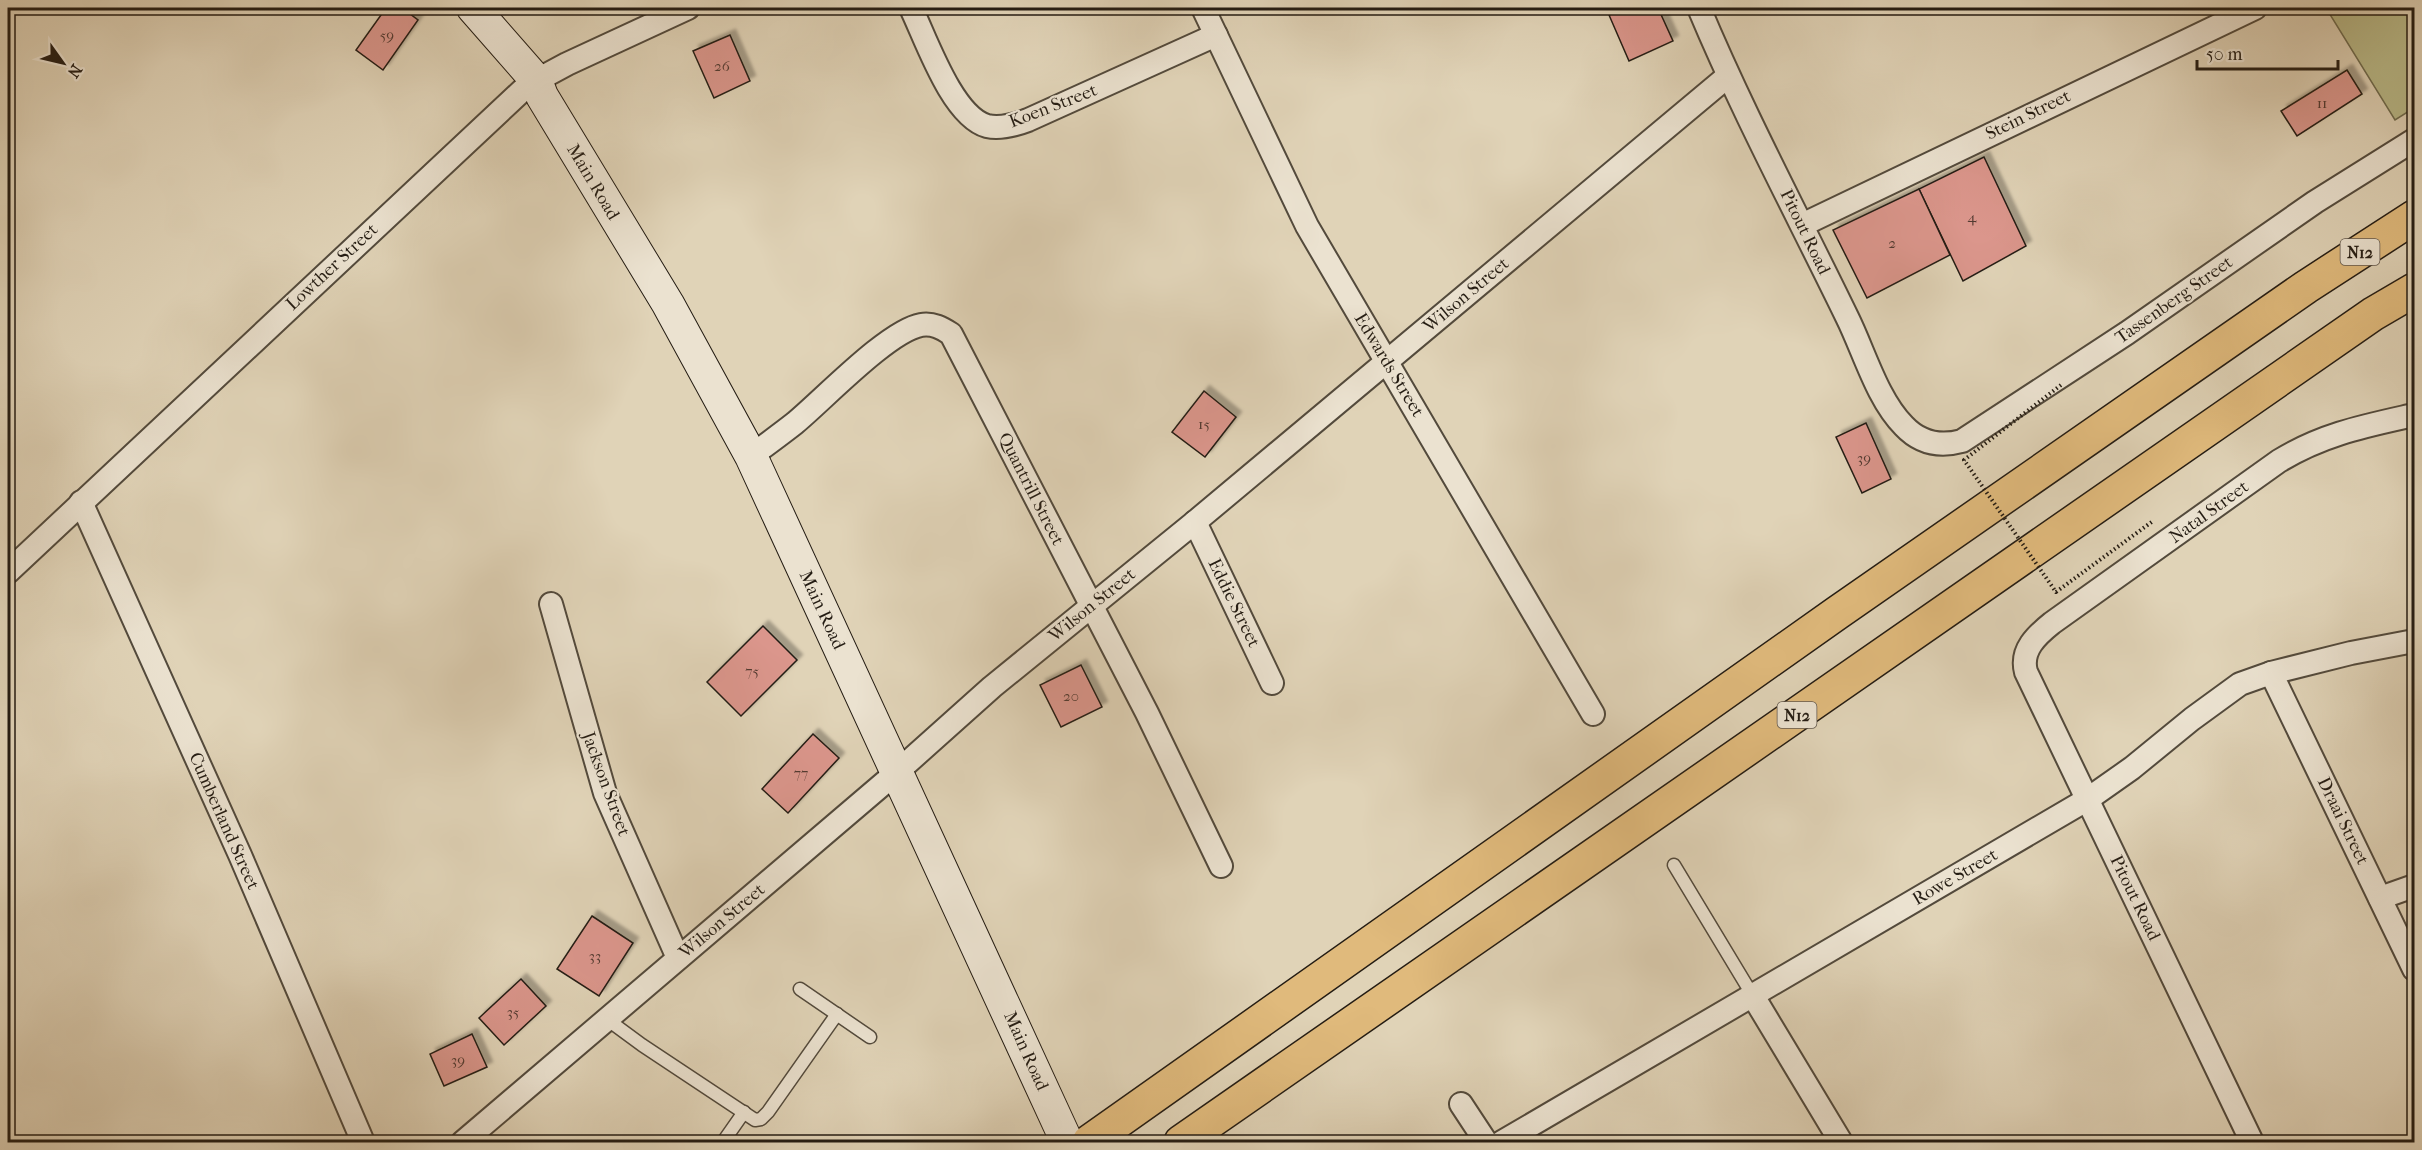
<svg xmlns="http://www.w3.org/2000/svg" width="2422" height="1150" viewBox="0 0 2422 1150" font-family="'IM FELL French Canon',serif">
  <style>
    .green { fill: #b9ba89; stroke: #6e6b4e; stroke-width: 1.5 }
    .building { fill: #db968c; stroke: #241c13; stroke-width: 1.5; filter: url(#shadow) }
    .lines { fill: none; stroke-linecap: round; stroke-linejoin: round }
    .lane-casing { stroke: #534a3c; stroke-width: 15 }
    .street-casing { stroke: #534a3c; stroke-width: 26 }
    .secondary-casing { stroke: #241c13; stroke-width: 34 }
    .highway-casing { stroke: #241c13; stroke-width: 36 }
    .lane { stroke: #ebe2d0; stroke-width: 12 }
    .street { stroke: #ebe2d0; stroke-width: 22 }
    .secondary { stroke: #ebe2d0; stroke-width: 32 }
    .highway { stroke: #e0ba7c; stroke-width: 33 }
    .path-bridge { stroke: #241c13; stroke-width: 4; stroke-dasharray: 1.5 3; stroke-linecap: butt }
    .labels { text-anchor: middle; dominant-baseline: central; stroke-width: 4.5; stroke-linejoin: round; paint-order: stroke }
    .number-label { font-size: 15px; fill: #523a31 }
    .shield { fill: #ebe2d0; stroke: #60574c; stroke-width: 1.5 }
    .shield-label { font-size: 16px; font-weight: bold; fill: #241c13 }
    .street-label { font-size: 18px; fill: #241c13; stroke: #ebe2d0 }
  </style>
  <defs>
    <filter id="shadow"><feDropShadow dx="5.5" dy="-5.5" stdDeviation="1.5" flood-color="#0004"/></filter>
  </defs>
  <rect width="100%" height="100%" fill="#e0d3b7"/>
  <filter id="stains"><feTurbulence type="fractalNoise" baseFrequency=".00333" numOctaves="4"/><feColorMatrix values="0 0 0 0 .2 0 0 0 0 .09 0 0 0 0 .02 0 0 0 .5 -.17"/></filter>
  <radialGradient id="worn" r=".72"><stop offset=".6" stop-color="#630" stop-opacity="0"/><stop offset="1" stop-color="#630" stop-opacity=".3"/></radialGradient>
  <polygon class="green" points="2326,8 2410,8 2414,24 2414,108 2395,120"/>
  <g class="building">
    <polygon points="386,8 402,8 418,20 383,70 356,50"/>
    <polygon points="1594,8 1609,8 1597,13"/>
    <polygon points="1627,8 1658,8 1673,41 1629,61 1609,15"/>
    <polygon points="730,35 750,81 714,98 693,51"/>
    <polygon points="2347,70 2362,94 2297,136 2281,111"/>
    <polygon points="1984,157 2026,246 1963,281 1919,189"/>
    <polygon points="1919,189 1950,255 1867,298 1833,230"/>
    <polygon points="1204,391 1236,417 1205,457 1172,432"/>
    <polygon points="1866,423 1891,479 1862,493 1836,437"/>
    <polygon points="763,626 797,660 741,716 707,682"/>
    <polygon points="1081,665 1102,707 1061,727 1040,685"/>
    <polygon points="813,734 839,758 788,813 762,789"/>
    <polygon points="592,916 633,943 599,996 557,969"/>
    <polygon points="521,979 546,1006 504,1045 479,1018"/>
    <polygon points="472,1034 487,1067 444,1086 430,1054"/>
  </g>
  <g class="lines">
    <defs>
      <g id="lane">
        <polyline points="1674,865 1753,996"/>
        <polyline points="800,989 870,1037"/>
        <polyline points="608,1020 642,1045 755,1120 761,1119 768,1112 837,1014"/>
        <polyline points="723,1142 744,1112"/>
      </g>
      <g id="street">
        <path d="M911,8C926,39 952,116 987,126C1001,129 1015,125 1028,120L1216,35"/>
        <polyline points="1203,8 1307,226 1593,714"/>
        <path d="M1699,8C1743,113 1797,214 1847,317C1864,351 1877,399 1904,426C1920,443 1940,447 1962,441L2127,333L2315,202L2414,140"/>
        <polyline points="1802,225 2255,8"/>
        <path d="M751,456C766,445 781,434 795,423C824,399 888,331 921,325C933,323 942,328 951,334L1147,713L1221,866"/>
        <polyline points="81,502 240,855 363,1142"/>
        <polyline points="1195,522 1272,683"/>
        <polyline points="8,572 528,85 567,64 688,8"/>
        <polyline points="551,604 605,793 678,958"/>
        <polyline points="2271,673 2414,969"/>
        <polyline points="2380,898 2414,886"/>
        <polyline points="1753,996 1841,1142"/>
        <polyline points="1461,1104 1486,1142"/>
        <polyline points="463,1142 897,772 992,687 1195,522 1728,76"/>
        <polyline points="1502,1142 2088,799 2132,768 2192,719 2240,684 2271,673 2351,653 2414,641"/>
        <path d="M2252,1142L2026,672C2020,650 2037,635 2052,623L2279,461C2323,434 2365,426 2414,415"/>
      </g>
      <polyline id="secondary" points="473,8 536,80 542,96 668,304 751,456 1067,1142"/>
      <g id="highway">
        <polyline points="1089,1142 1837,613 2306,287 2414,217"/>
        <polyline points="1181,1142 2373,314 2414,290"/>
      </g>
    </defs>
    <use href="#lane" class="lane-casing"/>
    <use href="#street" class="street-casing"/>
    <use href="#secondary" class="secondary-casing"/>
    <use href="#highway" class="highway-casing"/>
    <use href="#lane" class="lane"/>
    <use href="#street" class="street"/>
    <use href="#secondary" class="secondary"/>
    <use href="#highway" class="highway"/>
    <polyline class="path-bridge" points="2061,385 1964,460 2056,592 2153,521"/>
  </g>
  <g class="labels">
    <g class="number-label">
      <text x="387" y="35">59</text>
      <text x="722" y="66">26</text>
      <text x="2322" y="103">11</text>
      <text x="1972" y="217">4</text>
      <text x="1892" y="243">2</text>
      <text x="1204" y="424">15</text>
      <text x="1864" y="458">39</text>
      <text x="752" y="671">75</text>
      <text x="1071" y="696">20</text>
      <text x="801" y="773">77</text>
      <text x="595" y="956">33</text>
      <text x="513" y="1012">35</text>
      <text x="458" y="1060">39</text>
    </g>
    <g class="shield">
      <rect x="2340.5" y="239" width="39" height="26" rx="4.5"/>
      <rect x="1777.5" y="702" width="39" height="26" rx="4.5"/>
    </g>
    <g class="shield-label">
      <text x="2360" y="252">N12</text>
      <text x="1797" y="715">N12</text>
    </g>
    <g class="street-label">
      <text transform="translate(1053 106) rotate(-21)">Koen Street</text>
      <text transform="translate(2028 115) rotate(-26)">Stein Street</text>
      <text transform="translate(593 182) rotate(59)">Main Road</text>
      <text transform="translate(1805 232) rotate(64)">Pitout Road</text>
      <text transform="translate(332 267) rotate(-43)">Lowther Street</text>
      <text transform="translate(1466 295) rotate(-40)">Wilson Street</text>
      <text transform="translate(2174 300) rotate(-35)">Tassenberg Street</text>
      <text transform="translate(1389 365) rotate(59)">Edwards Street</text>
      <text transform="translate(1031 489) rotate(63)">Quantrill Street</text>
      <text transform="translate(2209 512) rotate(-36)">Natal Street</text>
      <text transform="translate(1234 603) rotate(64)">Eddie Street</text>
      <text transform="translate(1092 605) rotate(-39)">Wilson Street</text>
      <text transform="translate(822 610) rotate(65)">Main Road</text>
      <text transform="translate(606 784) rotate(70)">Jackson Street</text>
      <text transform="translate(224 821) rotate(66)">Cumberland Street</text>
      <text transform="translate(2343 821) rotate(64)">Draai Street</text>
      <text transform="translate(1955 877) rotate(-30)">Rowe Street</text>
      <text transform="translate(2135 898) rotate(64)">Pitout Road</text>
      <text transform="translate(722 921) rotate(-40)">Wilson Street</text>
      <text transform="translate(1026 1051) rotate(66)">Main Road</text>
    </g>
  </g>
  <rect width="2422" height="1150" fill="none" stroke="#e0d3b7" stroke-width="30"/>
  <rect x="9" y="9" width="2404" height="1132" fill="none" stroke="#241c13" stroke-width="3"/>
  <rect x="15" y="15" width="2392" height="1120" fill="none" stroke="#241c13" stroke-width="1.5"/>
  <g transform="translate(63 63) rotate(124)" stroke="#ebe2d0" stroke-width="4.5" paint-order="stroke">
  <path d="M0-4.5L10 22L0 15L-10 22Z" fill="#241c13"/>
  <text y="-9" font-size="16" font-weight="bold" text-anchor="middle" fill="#241c13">N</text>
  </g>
  <path d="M2197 60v9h141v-9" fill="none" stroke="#241c13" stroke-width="3"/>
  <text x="2206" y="60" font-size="18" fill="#241c13" stroke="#ebe2d0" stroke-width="4.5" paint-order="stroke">50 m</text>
  <rect width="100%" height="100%" filter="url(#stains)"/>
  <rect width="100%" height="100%" fill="url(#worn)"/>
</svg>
